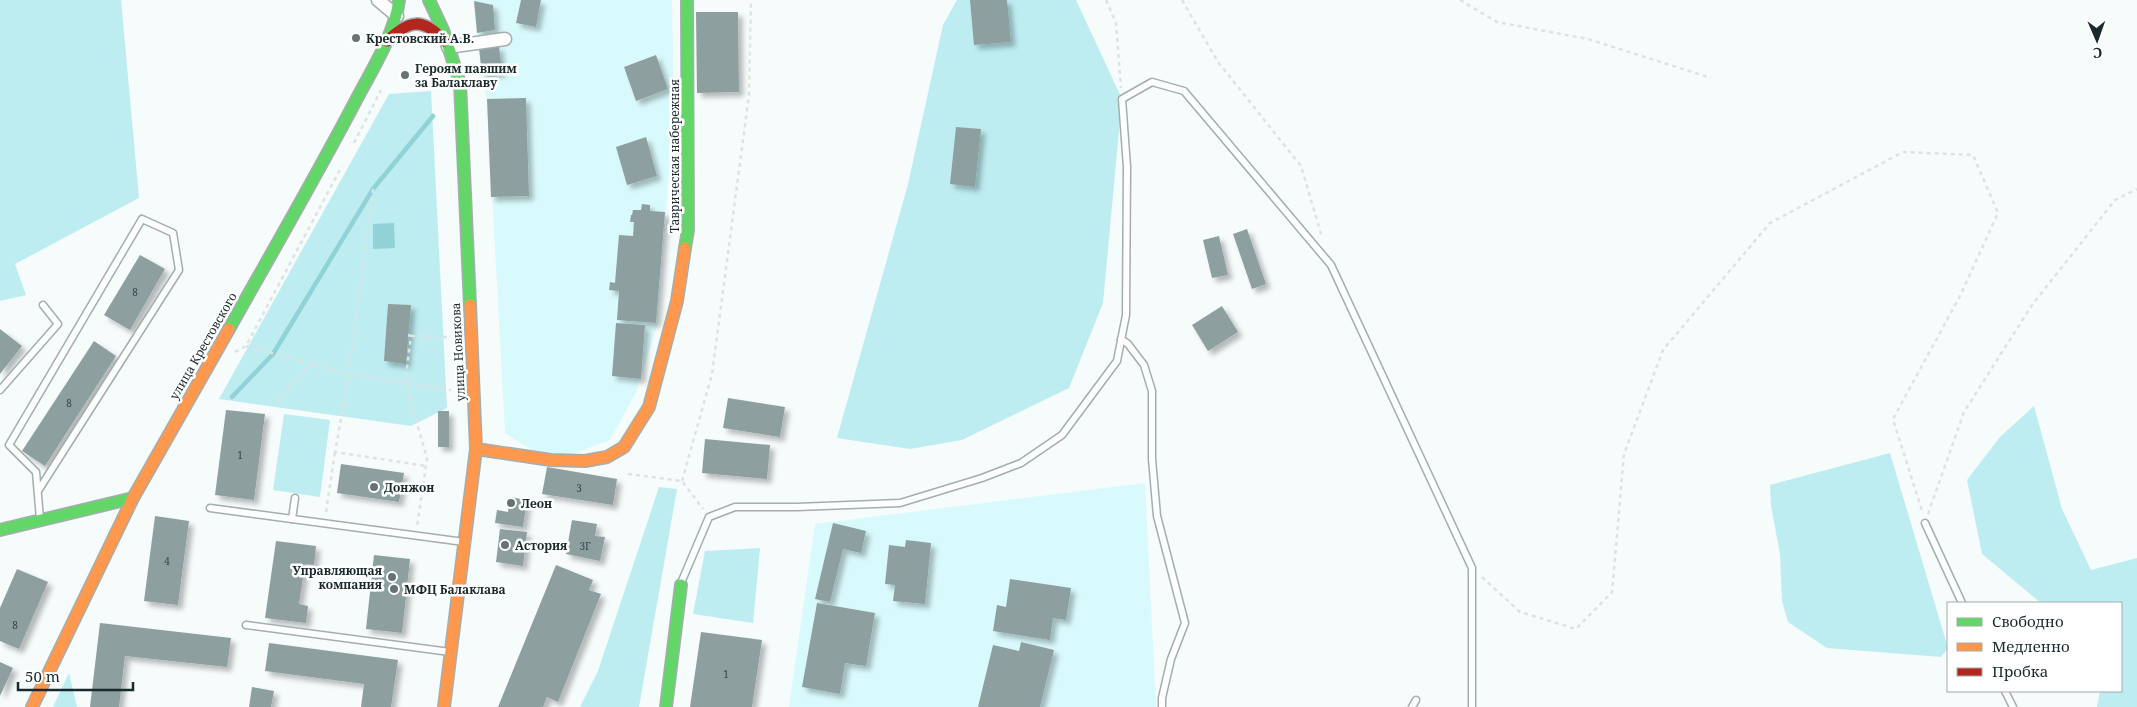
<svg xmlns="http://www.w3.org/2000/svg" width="2137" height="707" viewBox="0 0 2137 707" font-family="'Noto Serif',serif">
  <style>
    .built { fill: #d9fafd }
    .green { fill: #bdedf1 }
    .water { fill: #90d2d8 }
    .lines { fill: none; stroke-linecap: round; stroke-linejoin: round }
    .stream { stroke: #90d2d8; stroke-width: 4.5 }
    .building { fill: #8e9fa0; filter: url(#shadow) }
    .lane-casing { stroke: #a4aeaf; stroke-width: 9 }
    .street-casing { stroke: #a4aeaf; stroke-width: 15 }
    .fast-casing { stroke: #a4aeaf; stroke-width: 14 }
    .slow-casing { stroke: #a4aeaf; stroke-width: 14 }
    .jam-casing { stroke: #a4aeaf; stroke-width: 14 }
    .path { stroke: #dfe2e2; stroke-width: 2.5; stroke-dasharray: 4 4; stroke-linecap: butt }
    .lane { stroke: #fefefe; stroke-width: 6 }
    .street { stroke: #fefefe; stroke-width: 12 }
    .fast { stroke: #63d668; stroke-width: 11 }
    .slow { stroke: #ff974d; stroke-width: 11 }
    .jam { stroke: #b3261e; stroke-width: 11 }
    .poi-dot { fill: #667374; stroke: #fff; stroke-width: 2 }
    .labels { text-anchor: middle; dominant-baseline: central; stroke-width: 5; stroke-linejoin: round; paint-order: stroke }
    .number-label { font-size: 10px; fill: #364749 }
    .poi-label { font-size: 12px; font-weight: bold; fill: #192a2c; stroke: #fff; text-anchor: start }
    .street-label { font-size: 12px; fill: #192a2c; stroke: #fff }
  </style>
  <defs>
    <filter id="shadow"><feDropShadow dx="4.5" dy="4.5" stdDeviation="2.5" flood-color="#0004"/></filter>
  </defs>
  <rect width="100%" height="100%" fill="#f6fbfb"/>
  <g class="built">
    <polygon points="474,0 672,0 674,109 657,326 636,392 610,440 570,455 532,450 505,433 487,99 482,75"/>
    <polygon points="1145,483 1156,707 789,707 815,524"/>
  </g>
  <g class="green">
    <polygon points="0,0 121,0 139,198 15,264 26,295 0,301"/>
    <polygon points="957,0 1076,0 1122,99 1103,303 1069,388 962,440 910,449 837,438 908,184 943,25"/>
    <polygon points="431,91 447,408 411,426 219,399 389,94"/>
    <polygon points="2034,406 2062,509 2091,570 2137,558 2137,707 2097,707 2100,691 2121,691 2121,603 2041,603 1982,554 1967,480 2000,437"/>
    <polygon points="284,414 330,420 320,497 273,490"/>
    <polygon points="1890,453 1948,648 1941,657 1827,648 1788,622 1782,601 1780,554 1771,506 1770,485"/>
    <polygon points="659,487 677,489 639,707 580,707 598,671"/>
    <polygon points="760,548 753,623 693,614 705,551"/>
    <polygon points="69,673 77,707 53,707"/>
  </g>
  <polygon class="water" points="394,223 395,248 373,249 373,224"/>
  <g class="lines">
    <polyline class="stream" points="232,397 273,354 373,189 433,116"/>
  </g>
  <g class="building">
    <polygon points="521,0 541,0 536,27 516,23"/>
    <polygon points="970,0 1007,0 1011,42 974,45"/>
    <polygon points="474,1 493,5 495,30 477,33"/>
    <polygon points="696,12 738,12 739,92 697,93"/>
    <polygon points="499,46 502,72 482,75 479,48"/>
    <polygon points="656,55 668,89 636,101 624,67"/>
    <polygon points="526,98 529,196 491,197 487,99"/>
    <polygon points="956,127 981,129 975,187 950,184"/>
    <polygon points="646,137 657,176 627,185 616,147"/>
    <polygon points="642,204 650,205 650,211 665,212 656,323 617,320 619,291 609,290 610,282 615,283 619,235 633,236 634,222 630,222 631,215 632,215 633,210 641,210"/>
    <polygon points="1247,229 1266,284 1252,289 1233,234"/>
    <polygon points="1219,236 1228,275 1212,278 1203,240"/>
    <polygon points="140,255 165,269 130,330 104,315"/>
    <polygon points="388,304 411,305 406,364 384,361"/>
    <polygon points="1222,306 1238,332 1208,351 1192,325"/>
    <polygon points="616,323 645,325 641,379 612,376"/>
    <polygon points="0,329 22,346 0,374"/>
    <polygon points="94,341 116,356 45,466 22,451"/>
    <polygon points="728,398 785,407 780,437 723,428"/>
    <polygon points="226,410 265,414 254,500 215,495"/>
    <rect x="438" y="411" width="11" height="36"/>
    <polygon points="705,439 770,445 767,479 702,473"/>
    <polygon points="341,464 404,473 399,502 337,493"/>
    <polygon points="547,467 617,479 613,505 542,494"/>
    <polygon points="510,497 527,500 523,527 495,523 497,510 508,512"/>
    <polygon points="155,516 189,521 178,605 144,601"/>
    <polygon points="572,520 597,524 595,536 605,537 600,561 566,554"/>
    <polygon points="833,523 866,531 861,553 843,549 830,602 815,599"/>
    <polygon points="500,529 527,532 523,566 496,562"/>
    <polygon points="906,540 931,543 925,604 893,601 895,585 885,584 889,545 905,547"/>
    <polygon points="276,541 316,546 314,565 305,564 299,604 308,606 306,623 265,618"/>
    <polygon points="374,555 410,559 402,633 366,629"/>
    <polygon points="556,565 593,580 589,590 601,594 558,702 547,697 543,707 498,707"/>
    <polygon points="17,569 48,582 19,649 0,641 0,608"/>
    <polygon points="1010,579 1071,588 1066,620 1053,618 1050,640 993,631 997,605 1006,607"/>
    <polygon points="817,603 875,613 866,666 845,663 840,694 802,687"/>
    <polygon points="100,623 231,638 227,667 125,656 119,707 90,707"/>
    <polygon points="701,632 762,640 752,707 690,707"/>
    <polygon points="1021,642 1054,650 1040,707 978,707 993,645 1019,651"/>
    <polygon points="269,643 398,660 391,707 361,707 364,684 265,671"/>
    <polygon points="0,662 13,668 0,696"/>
    <polygon points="252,687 274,691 271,707 249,707"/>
  </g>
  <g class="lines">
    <defs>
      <g id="lane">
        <polyline points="1121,339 1128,344 1144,365 1152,391 1152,459 1157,516 1185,623 1171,659 1162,698 1162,707"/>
        <polyline points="0,390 58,324 43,305"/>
        <polyline points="38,491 179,270 173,233 142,219 9,445 36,472 40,519"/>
        <polyline points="210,508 464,542"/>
        <polyline points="292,519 295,498"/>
        <polyline points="1925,523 1962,603"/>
        <polyline points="681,583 709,517 735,507 797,507 900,503 982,478 1021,463 1062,435 1117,361 1126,315 1127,167 1122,99 1152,82 1184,91 1331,265 1472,568 1472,707"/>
        <polyline points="246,625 450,652"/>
        <polyline points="2005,691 2013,707"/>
        <polyline points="1412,707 1416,700"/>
      </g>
      <g id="street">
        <polyline points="378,0 397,16"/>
        <polyline points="448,47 505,39"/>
      </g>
      <g id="fast">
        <polyline points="429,0 443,30 460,83 470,305"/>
        <polyline points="685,248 688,230 687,0"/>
        <path d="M229,329C271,254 314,180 354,104C371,71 394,37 399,0"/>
        <polyline points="0,530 133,498"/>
        <polyline points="666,707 681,585"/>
      </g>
      <g id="slow">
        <polyline points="476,449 551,460 585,461 607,457 624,447 649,407 677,301 685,248"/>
        <polyline points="32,707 133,498 229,329"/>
        <polyline points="444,707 476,449 470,305"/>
      </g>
      <path id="jam" d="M387,41C409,20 423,17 444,41"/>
    </defs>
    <use href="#lane" class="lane-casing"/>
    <use href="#street" class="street-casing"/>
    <use href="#fast" class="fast-casing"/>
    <use href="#slow" class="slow-casing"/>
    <use href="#jam" class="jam-casing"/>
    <g class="path">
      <polyline points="1106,0 1116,23 1121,88"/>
      <polyline points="1182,0 1218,62 1301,166 1322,237"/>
      <polyline points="1460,0 1497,22 1588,39 1711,78"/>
      <polyline points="354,143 381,90"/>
      <polyline points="373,189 349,374 335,452 426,466"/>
      <polyline points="408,335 411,336 405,383 427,458 417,527"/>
      <polyline points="411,336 448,337"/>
      <polyline points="246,346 349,374 451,390"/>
      <polyline points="235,352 246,346 342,166"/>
      <polyline points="277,401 312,364"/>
      <polyline points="628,474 682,481 703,509"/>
      <polyline points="682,481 712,374 749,95 751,0"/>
      <polyline points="326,512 335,452"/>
      <polyline points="1928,514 1964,412 2032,305 2115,200 2137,189"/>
      <polyline points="1482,577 1520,612 1576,629 1612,592 1624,454 1663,350 1770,223 1903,152 1973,155 1998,213 1960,296 1893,419 1923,514"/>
    </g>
    <use href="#lane" class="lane"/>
    <use href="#street" class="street"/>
    <use href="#fast" class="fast"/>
    <use href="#slow" class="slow"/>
    <use href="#jam" class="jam"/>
  </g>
  <g class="poi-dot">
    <circle cx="356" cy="38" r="5"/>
    <circle cx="405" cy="75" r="5"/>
    <circle cx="374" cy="487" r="5"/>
    <circle cx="511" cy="503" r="5"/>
    <circle cx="505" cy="545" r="5"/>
    <circle cx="392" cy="577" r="5"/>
    <circle cx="394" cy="589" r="5"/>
  </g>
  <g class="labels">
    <g class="number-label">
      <text x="135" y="292">8</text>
      <text x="69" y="403">8</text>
      <text x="240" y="455">1</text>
      <text x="579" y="488">3</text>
      <text x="585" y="546">3Г</text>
      <text x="167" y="561">4</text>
      <text x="15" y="625">8</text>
      <text x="726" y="674">1</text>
    </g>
    <g class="poi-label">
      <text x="366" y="38">Крестовский А.В.</text>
      <text x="415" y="68">Героям павшим<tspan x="415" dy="14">за Балаклаву</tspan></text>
      <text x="384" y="487">Донжон</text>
      <text x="521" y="503">Леон</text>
      <text x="515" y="545">Астория</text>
      <text x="382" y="570" text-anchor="end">Управляющая<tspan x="382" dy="14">компания</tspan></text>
      <text x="404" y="589">МФЦ Балаклава</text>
    </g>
    <g class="street-label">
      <text transform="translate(674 156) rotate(-90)">Таврическая набережная</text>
      <text transform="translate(203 346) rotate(-60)">улица Крестовского</text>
      <text transform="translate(458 352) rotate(-93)">улица Новикова</text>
    </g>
  </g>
  <rect x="1947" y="602" width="175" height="90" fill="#ffffff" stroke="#a3aaab"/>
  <rect x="1957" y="618" width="25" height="8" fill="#63d668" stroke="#a3aaab"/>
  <text x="1992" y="627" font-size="15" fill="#192a2c">Свободно</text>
  <rect x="1957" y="643" width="25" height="8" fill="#ff974d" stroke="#a3aaab"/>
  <text x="1992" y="652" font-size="15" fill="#192a2c">Медленно</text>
  <rect x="1957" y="668" width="25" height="8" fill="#b3261e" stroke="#a3aaab"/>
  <text x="1992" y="677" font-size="15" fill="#192a2c">Пробка</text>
  <g transform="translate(2097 40) rotate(178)" stroke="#ffffff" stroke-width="4" paint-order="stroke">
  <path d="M0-4L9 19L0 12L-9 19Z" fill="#192a2c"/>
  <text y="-8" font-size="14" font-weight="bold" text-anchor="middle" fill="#192a2c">С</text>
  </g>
  <path d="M18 682v8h115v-8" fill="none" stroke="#192a2c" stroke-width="2.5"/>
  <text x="25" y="682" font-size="15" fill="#192a2c" stroke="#ffffff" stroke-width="4" paint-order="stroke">50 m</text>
</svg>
